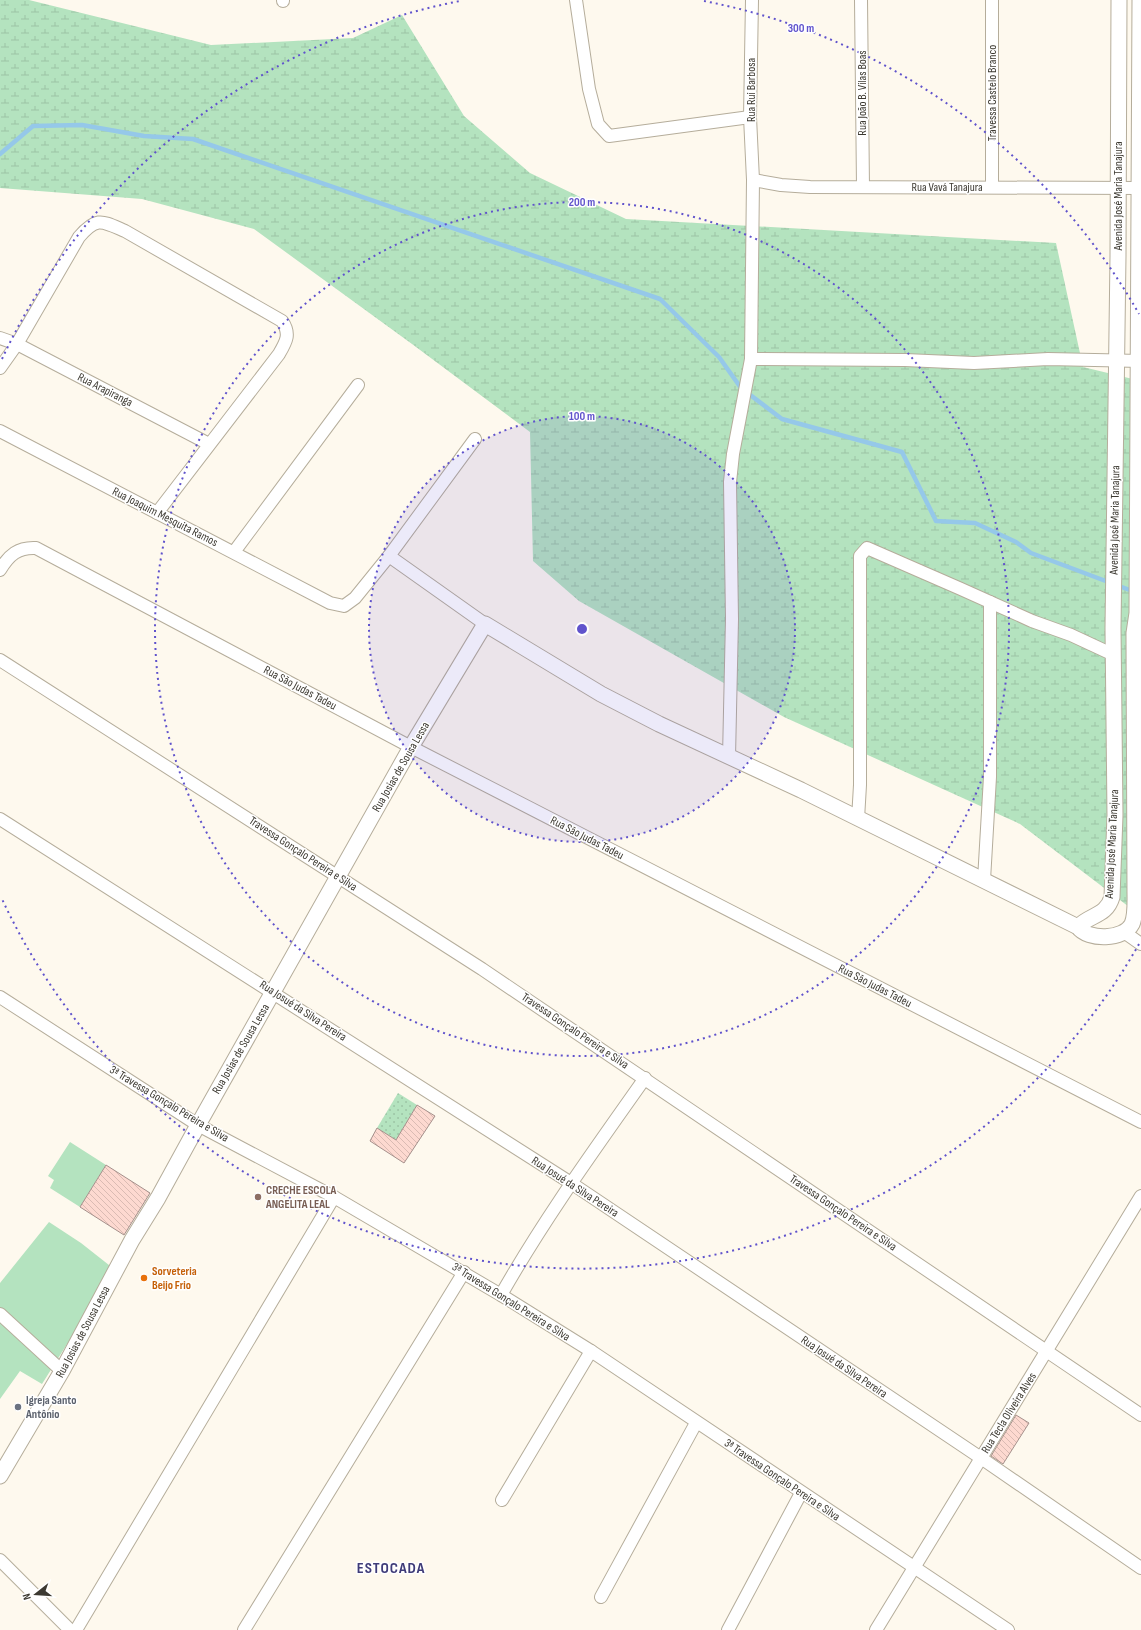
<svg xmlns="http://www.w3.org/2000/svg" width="1141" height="1630" viewBox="0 0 1141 1630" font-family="'Sofia Sans Condensed',sans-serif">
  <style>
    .grass { fill: url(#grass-dots) }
    .wetland { fill: url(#wetland-marsh) }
    .park { fill: #b4e3bf }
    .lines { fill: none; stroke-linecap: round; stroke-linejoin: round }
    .stream { stroke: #95c8e9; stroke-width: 4.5 }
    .building { fill: url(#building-back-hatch); stroke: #a5908b }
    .minor-casing { stroke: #b5ad9b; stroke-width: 14 }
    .tertiary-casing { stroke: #b5ad9b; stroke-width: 17 }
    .minor { stroke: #fff; stroke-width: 12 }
    .tertiary { stroke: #fff; stroke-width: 15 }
    .ring { fill: none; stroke: #6053cc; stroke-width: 2; stroke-dasharray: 2 4 }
    .education-dot { fill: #8d6e63; stroke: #fff; stroke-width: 1.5 }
    .food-dot { fill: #e8710a; stroke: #fff; stroke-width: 1.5 }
    .worship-dot { fill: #6b7280; stroke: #fff; stroke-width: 1.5 }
    .labels { text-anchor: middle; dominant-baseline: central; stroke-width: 3; stroke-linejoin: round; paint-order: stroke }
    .street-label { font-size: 12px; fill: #3c3931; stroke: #fff }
    .education-label { font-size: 12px; font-weight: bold; fill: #785e54; stroke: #fff; text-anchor: start }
    .food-label { font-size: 12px; font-weight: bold; fill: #c56008; stroke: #fff; text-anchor: start }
    .worship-label { font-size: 12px; font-weight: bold; fill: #5b616d; stroke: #fff; text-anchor: start }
    .district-label { font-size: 16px; font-weight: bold; letter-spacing: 1px; fill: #3f3c79; stroke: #fff }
    .centre { fill: #6053cc; stroke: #fff; stroke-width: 2 }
    .ring-label { font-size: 12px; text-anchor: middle; font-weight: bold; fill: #6053cc; stroke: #fff; stroke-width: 3; stroke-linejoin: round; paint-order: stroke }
  </style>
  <defs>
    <pattern id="grass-dots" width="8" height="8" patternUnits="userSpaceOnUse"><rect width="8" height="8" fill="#b4e3bf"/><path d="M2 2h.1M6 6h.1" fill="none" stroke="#9cc4a5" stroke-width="1.8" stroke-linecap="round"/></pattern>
    <pattern id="wetland-marsh" width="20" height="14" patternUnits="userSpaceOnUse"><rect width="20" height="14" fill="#b4e3bf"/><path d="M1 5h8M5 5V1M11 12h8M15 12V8" fill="none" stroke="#9cc4a5"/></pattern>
    <pattern id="building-back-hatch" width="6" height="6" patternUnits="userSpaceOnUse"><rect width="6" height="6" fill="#fdd9d0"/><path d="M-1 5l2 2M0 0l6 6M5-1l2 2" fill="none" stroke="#dabbb3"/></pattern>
  </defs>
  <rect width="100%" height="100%" fill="#fef9ee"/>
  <polygon class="grass" points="398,1093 417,1105 396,1140 377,1128"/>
  <polygon class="wetland" points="0,0 29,0 211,45 353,38 402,15 464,116 530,173 626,219 1056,243 1083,367 1141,381 1141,916 1020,824 784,717 579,601 533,561 530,432 412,344 254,229 142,199 0,188"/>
  <g class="park">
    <polygon points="70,1142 106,1165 80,1207 50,1188 54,1180 48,1176"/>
    <polygon points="49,1222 81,1243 114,1269 42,1384 20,1371 0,1399 0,1283"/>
  </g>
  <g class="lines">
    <polyline class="stream" points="0,154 33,126 82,125 144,136 193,139 660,299 719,357 741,388 782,419 902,452 936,521 975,523 1016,542 1031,553 1135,592"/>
  </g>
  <g class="building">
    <polygon points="417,1105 435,1116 404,1163 370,1141 377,1128 396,1140"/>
    <polygon points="106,1165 150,1193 124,1235 80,1207"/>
    <polygon points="1016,1415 1029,1423 1003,1464 991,1456"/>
  </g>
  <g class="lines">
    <defs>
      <g id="minor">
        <polyline points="283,0 283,1"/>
        <polyline points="576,0 589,89 598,124 609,136 750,117"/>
        <polyline points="861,0 863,187"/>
        <polyline points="992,0 992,187"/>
        <polyline points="753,180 781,185 810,187 1141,188"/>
        <polyline points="0,338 17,344 209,444"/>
        <polyline points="751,359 905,360 974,363 1048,359 1141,361"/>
        <path d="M0,368L17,344L79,237C97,216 102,221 125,231L282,321C291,334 286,342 279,354L157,513"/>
        <polyline points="0,431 330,603 344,606 355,598 389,556 475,439"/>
        <polyline points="234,552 358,385"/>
        <polyline points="389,556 485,624"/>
        <path d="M0,570C9,555 18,547 36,548L411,747L1141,1122"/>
        <polyline points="0,660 482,969 1141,1415"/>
        <polyline points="729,757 732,619 730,482 733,454 751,359 753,180 750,117 752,0"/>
        <polyline points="0,819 571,1183 981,1458 1141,1568"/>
        <polyline points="858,819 860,785 860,556 867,548 961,589 1032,621 1071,635 1114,655"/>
        <polyline points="984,880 990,777 990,602"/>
        <polyline points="1124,932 1141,944"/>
        <polyline points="0,997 198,1125 334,1197 501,1295 591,1351 1008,1630"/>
        <path d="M501,1295C544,1219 595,1149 645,1078"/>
        <polyline points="0,1314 62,1371"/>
        <polyline points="502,1500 591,1351"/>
        <polyline points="0,1560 70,1630"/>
        <polyline points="601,1597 696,1423"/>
        <polyline points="76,1630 334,1197"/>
        <polyline points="244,1630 464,1272"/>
        <polyline points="728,1630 801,1493"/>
        <polyline points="876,1630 1141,1196"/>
      </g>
      <g id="tertiary">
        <path d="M1078,927C1090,914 1106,917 1112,897L1115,815L1113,628L1118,256L1119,0"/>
        <path d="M0,1476L62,1371L132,1240L158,1198L198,1125L411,747L485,624L601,694L659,724L801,790L1078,927C1088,941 1124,940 1132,924C1136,915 1135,900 1135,890L1134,633L1137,613L1140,0"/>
      </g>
    </defs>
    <use href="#minor" class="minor-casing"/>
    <use href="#tertiary" class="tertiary-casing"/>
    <use href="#minor" class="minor"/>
    <use href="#tertiary" class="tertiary"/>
  </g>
  <circle cx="582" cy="629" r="213" fill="#6053cc" fill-opacity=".12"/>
  <g class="ring">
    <circle cx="582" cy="629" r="213"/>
    <circle cx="582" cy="629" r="427"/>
    <path d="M1139 944A640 640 0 0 1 2 899M2 359A640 640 0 0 1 460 1M704 1A640 640 0 0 1 1139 314"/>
  </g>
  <circle class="education-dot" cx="258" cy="1197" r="4"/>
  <circle class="food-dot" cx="144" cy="1278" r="4"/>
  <circle class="worship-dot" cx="18" cy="1407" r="4"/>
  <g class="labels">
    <g class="street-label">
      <text transform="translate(751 90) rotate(-90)">Rua Rui Barbosa</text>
      <text transform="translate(862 93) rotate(-90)">Rua João B. Vilas Boas</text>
      <text transform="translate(992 93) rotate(-90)">Travessa Castelo Branco</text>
      <text x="947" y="187">Rua Vavá Tanajura</text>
      <text transform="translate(1118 196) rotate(-90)">Avenida José Maria Tanajura</text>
      <text transform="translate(105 390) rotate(27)">Rua Arapiranga</text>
      <text transform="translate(165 517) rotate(27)">Rua Joaquim Mesquita Ramos</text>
      <text transform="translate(1115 520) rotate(-89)">Avenida José Maria Tanajura</text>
      <text transform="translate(300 688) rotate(28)">Rua São Judas Tadeu</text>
      <text transform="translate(401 767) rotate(-60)">Rua Josias de Sousa Lessa</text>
      <text transform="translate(587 838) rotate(27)">Rua São Judas Tadeu</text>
      <text transform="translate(1112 844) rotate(-87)">Avenida José Maria Tanajura</text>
      <text transform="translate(303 854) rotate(33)">Travessa Gonçalo Pereira e Silva</text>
      <text transform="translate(875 986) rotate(27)">Rua São Judas Tadeu</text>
      <text transform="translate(303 1011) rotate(33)">Rua Josué da Silva Pereira</text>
      <text transform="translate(575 1031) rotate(34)">Travessa Gonçalo Pereira e Silva</text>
      <text transform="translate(241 1049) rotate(-60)">Rua Josias de Sousa Lessa</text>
      <text transform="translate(169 1104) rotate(31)">3ª Travessa Gonçalo Pereira e Silva</text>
      <text transform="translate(575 1187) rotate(33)">Rua Josué da Silva Pereira</text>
      <text transform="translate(843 1213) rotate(34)">Travessa Gonçalo Pereira e Silva</text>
      <text transform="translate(511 1302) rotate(32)">3ª Travessa Gonçalo Pereira e Silva</text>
      <text transform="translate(83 1332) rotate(-62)">Rua Josias de Sousa Lessa</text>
      <text transform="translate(844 1367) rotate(34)">Rua Josué da Silva Pereira</text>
      <text transform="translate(1009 1413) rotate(-58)">Rua Tecla Oliveira Alves</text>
      <text transform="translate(782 1480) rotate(34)">3ª Travessa Gonçalo Pereira e Silva</text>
    </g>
    <g class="education-label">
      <text x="266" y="1190">CRECHE ESCOLA<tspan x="266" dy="14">ANGELITA LEAL</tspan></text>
    </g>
    <g class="food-label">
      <text x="152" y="1271">Sorveteria<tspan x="152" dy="14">Beijo Frio</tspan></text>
    </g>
    <g class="worship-label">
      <text x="26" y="1400">Igreja Santo<tspan x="26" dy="14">Antônio</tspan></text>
    </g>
    <g class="district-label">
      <text x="391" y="1568">ESTOCADA</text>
    </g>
  </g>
  <circle cx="582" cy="629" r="6" class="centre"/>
  <g class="ring-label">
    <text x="801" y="32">300 m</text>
    <text x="582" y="206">200 m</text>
    <text x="582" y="420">100 m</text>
  </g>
  <g transform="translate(36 1594) rotate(253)" stroke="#ffffff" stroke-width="3" paint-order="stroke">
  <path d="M0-3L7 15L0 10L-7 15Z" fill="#3c3931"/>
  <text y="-6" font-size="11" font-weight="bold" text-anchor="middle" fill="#3c3931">N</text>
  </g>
</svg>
